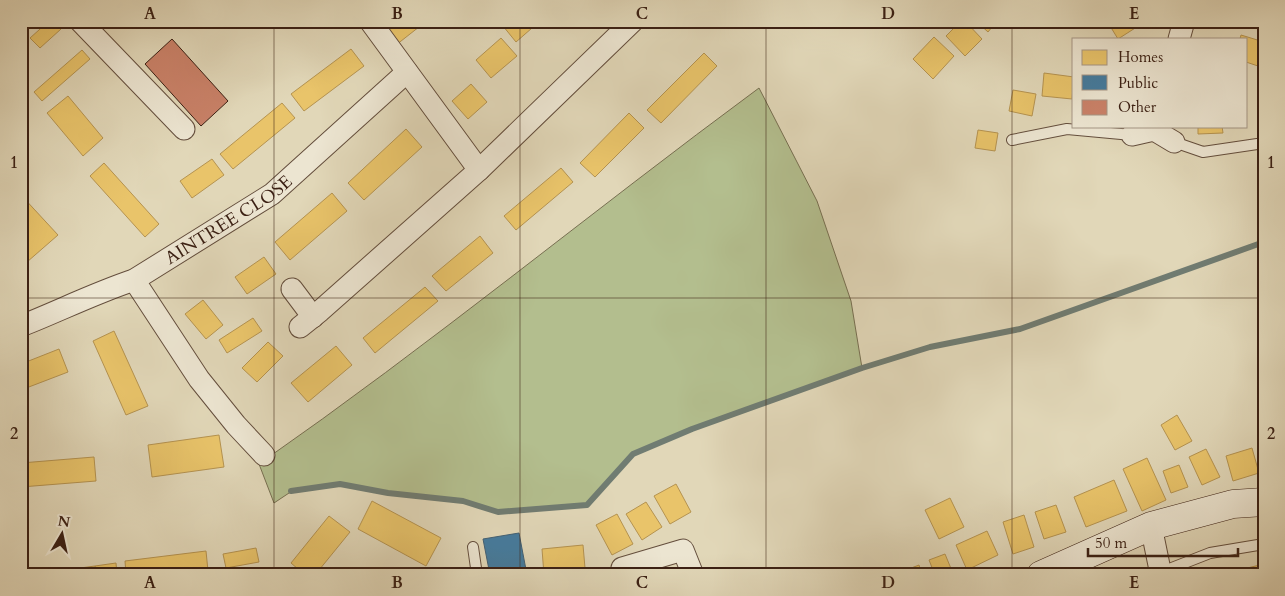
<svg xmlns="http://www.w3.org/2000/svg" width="1285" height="596" viewBox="0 0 1285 596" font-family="Cardo,serif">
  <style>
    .green { fill: #b3be8e; stroke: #776f51 }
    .homes { fill: #e9c46a; stroke: #b59350 }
    .public { fill: #457b9d; stroke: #426074 }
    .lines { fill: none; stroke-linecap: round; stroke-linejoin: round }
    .stream { stroke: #707c72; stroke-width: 6 }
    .building { fill: #c98168; stroke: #3b2014 }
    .service-casing { stroke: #644e3d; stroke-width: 12 }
    .minor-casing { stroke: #644e3d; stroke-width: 23 }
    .secondary-casing { stroke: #3b2014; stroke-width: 29 }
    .service { stroke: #ece5d1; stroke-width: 10 }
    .minor { stroke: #ece5d1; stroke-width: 21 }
    .secondary { stroke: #ece5d1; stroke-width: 28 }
    .grid { fill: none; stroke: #3b2014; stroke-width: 1; stroke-opacity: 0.55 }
    .labels { text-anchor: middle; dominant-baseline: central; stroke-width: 5; stroke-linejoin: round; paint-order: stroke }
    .street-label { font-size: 18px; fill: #3b2014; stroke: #ece5d1 }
    .neatline { fill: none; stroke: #3b2014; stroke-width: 2 }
    .grid-label { font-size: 16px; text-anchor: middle; font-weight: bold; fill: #3b2014 }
  </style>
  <rect width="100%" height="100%" fill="#e1d7b8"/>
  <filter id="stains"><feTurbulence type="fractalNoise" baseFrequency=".004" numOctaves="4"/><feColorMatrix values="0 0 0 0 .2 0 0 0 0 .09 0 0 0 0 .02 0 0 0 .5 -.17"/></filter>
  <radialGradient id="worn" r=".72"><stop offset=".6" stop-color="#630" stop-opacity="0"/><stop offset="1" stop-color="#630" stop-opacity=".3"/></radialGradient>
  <path class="green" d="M759,88L817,201L851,301L862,368L692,429L633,454L587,505L498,512L463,501L388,493L340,484L292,491L274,503L259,464C430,345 591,212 759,88Z"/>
  <g class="homes">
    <polygon points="49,21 55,21 61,29 40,48 30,38"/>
    <polygon points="393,21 423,21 424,23 396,45 383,29"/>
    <polygon points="509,21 540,21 516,42 503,26"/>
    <polygon points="961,21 965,21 982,39 965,56 946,36"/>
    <polygon points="976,21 997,21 988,32"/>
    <polygon points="1107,21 1142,21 1143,23 1118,39"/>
    <polygon points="1241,35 1264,42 1264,68 1246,62 1246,39 1240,39"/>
    <polygon points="934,37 954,56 933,79 913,59"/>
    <polygon points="501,38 517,56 491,78 476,60"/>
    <polygon points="351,49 364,66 304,111 291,94"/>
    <polygon points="82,50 90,59 42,101 34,92"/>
    <polygon points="704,53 717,66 661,123 647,110"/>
    <polygon points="1044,73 1074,77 1072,99 1042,96"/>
    <polygon points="471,84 487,102 468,119 452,101"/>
    <polygon points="1013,90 1036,94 1032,116 1009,111"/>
    <polygon points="68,96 103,138 83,156 47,113"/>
    <polygon points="282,103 295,118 233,169 220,154"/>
    <polygon points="629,113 644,128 595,177 580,163"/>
    <polygon points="1198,126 1222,126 1223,133 1198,134"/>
    <polygon points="406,129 422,147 364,200 348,183"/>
    <polygon points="978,130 998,133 995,151 975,148"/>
    <polygon points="212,159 224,175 192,198 180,181"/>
    <polygon points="104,163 159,224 145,237 90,176"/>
    <polygon points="561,168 573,182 516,230 504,216"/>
    <polygon points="332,193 347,211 290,260 275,242"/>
    <polygon points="21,195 58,235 27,262 21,255"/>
    <polygon points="480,236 493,253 446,291 432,276"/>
    <polygon points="264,257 276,274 247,294 235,277"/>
    <polygon points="425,287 438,301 375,353 363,338"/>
    <polygon points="203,300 223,325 206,339 185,314"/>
    <polygon points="253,318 262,331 227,353 219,340"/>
    <polygon points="114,331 148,406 126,415 93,341"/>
    <polygon points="268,342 283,356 257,382 242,368"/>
    <polygon points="336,346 352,365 308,402 291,383"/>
    <polygon points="59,349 68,372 21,390 21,364"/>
    <polygon points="1177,415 1192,441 1175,450 1161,425"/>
    <polygon points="1260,420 1264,421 1264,457 1259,456"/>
    <polygon points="219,435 224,467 152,477 148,445"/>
    <polygon points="1252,448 1259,473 1233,481 1226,456"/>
    <polygon points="1206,449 1220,477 1202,485 1189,457"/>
    <polygon points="94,457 96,481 21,487 21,463"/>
    <polygon points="1147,458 1166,500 1142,511 1123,469"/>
    <polygon points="1179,465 1188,487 1171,493 1163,471"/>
    <polygon points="1114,480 1127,511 1086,527 1074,497"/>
    <polygon points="676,484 691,512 670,524 654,496"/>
    <polygon points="950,498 964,527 939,539 925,510"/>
    <polygon points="372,501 441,538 426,566 358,529"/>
    <polygon points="646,502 662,527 642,540 626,514"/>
    <polygon points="1056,505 1066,532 1044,539 1035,512"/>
    <polygon points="617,514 633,544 612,555 596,525"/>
    <polygon points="1024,515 1034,547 1013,554 1003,522"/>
    <polygon points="329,516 350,532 315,575 305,575 291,563"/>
    <polygon points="987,531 998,555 967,570 956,545"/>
    <polygon points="583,545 585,568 565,570 566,575 544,575 542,549"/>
    <polygon points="256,548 259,562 226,568 223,554"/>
    <polygon points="206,551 208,571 172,575 126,575 125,561"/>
    <polygon points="945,554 952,571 943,575 935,575 929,560"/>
    <polygon points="116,563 117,575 96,575 95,566"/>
    <polygon points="1264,564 1264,575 1245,575 1243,569"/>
    <polygon points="919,565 922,575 896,575 896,574"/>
    <polygon points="95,566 96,575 74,575 73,569"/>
    <polygon points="73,569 74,575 53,575 52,572"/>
    <polygon points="880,569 883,575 868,575"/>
    <polygon points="52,572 53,575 31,575 31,574"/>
  </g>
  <polygon class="public" points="519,533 527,575 490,575 483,539"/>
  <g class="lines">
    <polyline class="stream" points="291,491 340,484 388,493 463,501 498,512 587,505 633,454 692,429 862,368 930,347 1020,329 1264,242"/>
  </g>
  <polygon class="building" points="172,39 228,101 201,126 145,64"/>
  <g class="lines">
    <defs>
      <g id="service">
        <polyline points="1012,140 1067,129 1132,135"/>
        <polyline points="1174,142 1203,152 1264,143"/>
        <polyline points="473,547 477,575"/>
        <polyline points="1159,573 1210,553 1264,544"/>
      </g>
      <g id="minor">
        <polyline points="80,21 184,129"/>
        <polyline points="370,21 479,170"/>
        <polyline points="1179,39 1184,21"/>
        <polyline points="1154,130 1174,142"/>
        <polyline points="1132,135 1154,130 1155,126"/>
        <polyline points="134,280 199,379 236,425 264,455"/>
        <polyline points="292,289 313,317"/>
        <path id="s1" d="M21,326C59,311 95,293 134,280L272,194L407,72"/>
        <polyline points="300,327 320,311 479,170 633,21"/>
        <polyline points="1151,526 1161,575"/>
        <polyline points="622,568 683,550 693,575"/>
      </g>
      <polyline id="secondary" points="1041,575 1151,526 1233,504 1264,502"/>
    </defs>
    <use href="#service" class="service-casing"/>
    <use href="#minor" class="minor-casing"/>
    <use href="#secondary" class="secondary-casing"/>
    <use href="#service" class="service"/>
    <use href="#minor" class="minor"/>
    <use href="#secondary" class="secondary"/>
  </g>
  <path class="grid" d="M274,21V575M520,21V575M766,21V575M1012,21V575M21,298H1264"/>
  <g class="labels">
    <g class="street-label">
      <text stroke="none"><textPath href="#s1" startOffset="234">AINTREE CLOSE</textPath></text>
    </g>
  </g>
  <rect width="1285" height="596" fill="none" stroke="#e1d7b8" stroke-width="55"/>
  <rect x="1072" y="38" width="175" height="90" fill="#ece5d1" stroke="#a59685"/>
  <rect x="1082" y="50" width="25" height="15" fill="#e9c46a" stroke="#a59685"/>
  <text x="1118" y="62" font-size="15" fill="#3b2014">Homes</text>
  <rect x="1082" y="75" width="25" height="15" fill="#457b9d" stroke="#a59685"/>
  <text x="1118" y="88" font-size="15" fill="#3b2014">Public</text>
  <rect x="1082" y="100" width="25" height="15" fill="#c98168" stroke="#a59685"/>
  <text x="1118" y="112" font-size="15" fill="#3b2014">Other</text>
  <g transform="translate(62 534) rotate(9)" stroke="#ece5d1" stroke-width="4" paint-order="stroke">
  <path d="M0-4L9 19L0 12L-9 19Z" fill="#3b2014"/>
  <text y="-8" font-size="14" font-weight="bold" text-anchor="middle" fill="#3b2014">N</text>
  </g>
  <path d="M1088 548v8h150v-8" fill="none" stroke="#3b2014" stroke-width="2.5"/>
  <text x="1095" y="548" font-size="15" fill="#3b2014" stroke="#ece5d1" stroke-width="4" paint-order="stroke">50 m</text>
  <rect x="28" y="28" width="1230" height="540" class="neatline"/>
  <g class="grid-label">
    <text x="150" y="19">A</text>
    <text x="397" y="19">B</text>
    <text x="642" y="19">C</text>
    <text x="888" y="19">D</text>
    <text x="1134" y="19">E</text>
    <text x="14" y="168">1</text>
    <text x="1271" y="168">1</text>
    <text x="14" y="439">2</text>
    <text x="1271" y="439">2</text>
    <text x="150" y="588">A</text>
    <text x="397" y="588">B</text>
    <text x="642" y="588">C</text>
    <text x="888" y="588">D</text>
    <text x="1134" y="588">E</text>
  </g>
  <rect width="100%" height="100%" filter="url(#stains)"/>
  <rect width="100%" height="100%" fill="url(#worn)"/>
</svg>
